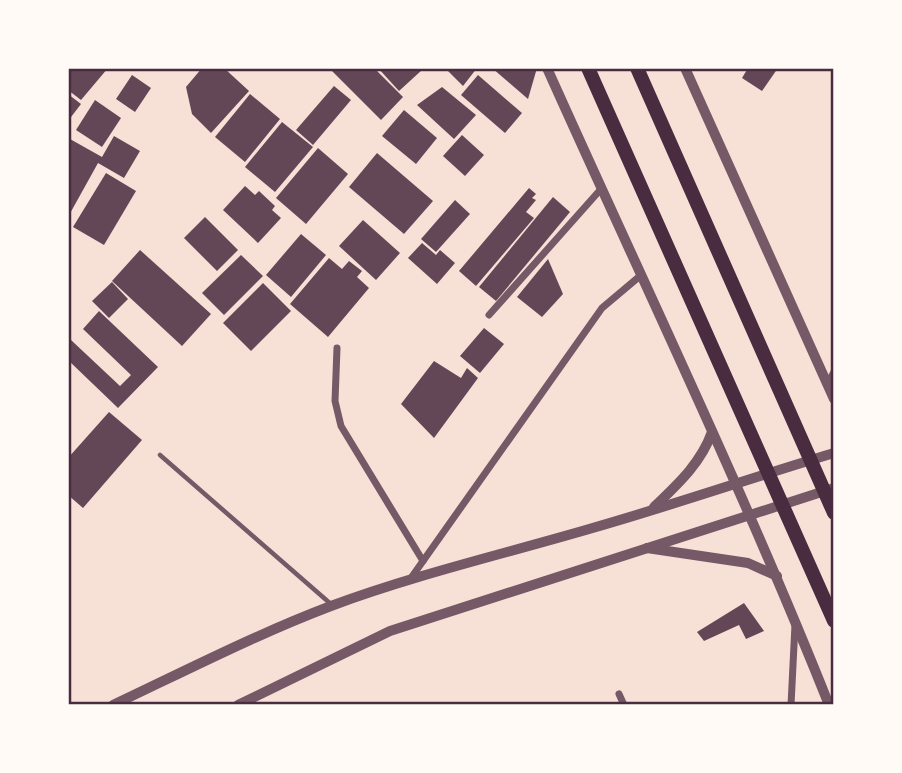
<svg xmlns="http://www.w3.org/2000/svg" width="902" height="773" viewBox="0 0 902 773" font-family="'Nunito Sans',sans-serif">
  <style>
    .building { fill: #644757 }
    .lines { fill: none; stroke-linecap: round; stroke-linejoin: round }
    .service { stroke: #755966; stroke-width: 4.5 }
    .minor { stroke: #755966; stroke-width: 7 }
    .tertiary { stroke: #755966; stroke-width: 10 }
    .trunk { stroke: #4a2c40; stroke-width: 14 }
    .neatline { fill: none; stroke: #4a2c40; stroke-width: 2.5 }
  </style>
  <rect width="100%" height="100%" fill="#f7e1d7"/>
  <g class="building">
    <polygon points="68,68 108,68 81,100 68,90"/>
    <polygon points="202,68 224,68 249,91 211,133 192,114 186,87"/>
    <polygon points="329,68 374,68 403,97 381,120"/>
    <polygon points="378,68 421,68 422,70 399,91"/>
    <polygon points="445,68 477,68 463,86"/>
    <polygon points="492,68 537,68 528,99"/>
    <polygon points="748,68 778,68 762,91 742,78"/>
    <polygon points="132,75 151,88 135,112 116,99"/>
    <polygon points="478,75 522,113 505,133 461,95"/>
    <polygon points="334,86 351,100 313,145 296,130"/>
    <polygon points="442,87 476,115 454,139 417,105"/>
    <polygon points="68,94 81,104 68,121"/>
    <polygon points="250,94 280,119 245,162 215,137"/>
    <polygon points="95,100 121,118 102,147 76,130"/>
    <polygon points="404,110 437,138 416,164 382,136"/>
    <polygon points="282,122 313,147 275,192 245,167"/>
    <polygon points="462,135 484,155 465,176 443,156"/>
    <polygon points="114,136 140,151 124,178 98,163 68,217 70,139 102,157"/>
    <polygon points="318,148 348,174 306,224 276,198"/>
    <polygon points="377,153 433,201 404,234 349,187"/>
    <polygon points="106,173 136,191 104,245 73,227"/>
    <polygon points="245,186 255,195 259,191 275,206 272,210 281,218 258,243 223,210"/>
    <polygon points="529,188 536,194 532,198 536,200 526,212 534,218 476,286 459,271"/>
    <polygon points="553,197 570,212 496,301 479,287"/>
    <polygon points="455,200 470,214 436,252 421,239"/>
    <polygon points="205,217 238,250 217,271 184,238"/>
    <polygon points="363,220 400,253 376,280 339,246"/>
    <polygon points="301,234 326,255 291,297 266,275"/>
    <polygon points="422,243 436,255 440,250 455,263 437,284 408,258"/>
    <polygon points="140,250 211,314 182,346 112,281"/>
    <polygon points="241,255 263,276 224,315 202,293"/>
    <polygon points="329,258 342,269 349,261 362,271 357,277 369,288 328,337 290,304"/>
    <polygon points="548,259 563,294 542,317 517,297"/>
    <polygon points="112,282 128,299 109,318 92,301"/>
    <polygon points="263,283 291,311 251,351 223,323"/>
    <polygon points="99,311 158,367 118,408 68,360 68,343 71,340 120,386 131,375 83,329"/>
    <polygon points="484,328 504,344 480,373 460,356"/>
    <polygon points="434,361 461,378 467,368 478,378 434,438 401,404"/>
    <polygon points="109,412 142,440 83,508 68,495 68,458"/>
    <polygon points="744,603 764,631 746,639 739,625 704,641 697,632"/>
  </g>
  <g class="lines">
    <polyline class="service" points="160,455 332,605"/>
    <g class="minor">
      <polyline points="489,315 601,189"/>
      <polyline points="337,348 335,401 341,426 423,561"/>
      <polyline points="827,385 834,372"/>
      <polyline points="411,578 602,308 640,276"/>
      <polyline points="619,694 624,705"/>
      <polyline points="791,705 795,625"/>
    </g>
    <g class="tertiary">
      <path d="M547,68C642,280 743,489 829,705"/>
      <polyline points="685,68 834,399"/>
      <path d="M654,507C678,484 701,463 712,432"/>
      <polyline points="647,548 748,563 777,576"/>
      <path d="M113,705C185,671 257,634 331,606C417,574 508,553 596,527C676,504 754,477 834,453"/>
      <polyline points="238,705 390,631 834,488"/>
    </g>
    <g class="trunk">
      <polyline points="588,68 834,621"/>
      <polyline points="637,68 834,513"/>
    </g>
  </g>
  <rect width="902" height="773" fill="none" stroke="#fffaf5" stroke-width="140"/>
  <rect x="70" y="70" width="762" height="633" class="neatline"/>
</svg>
